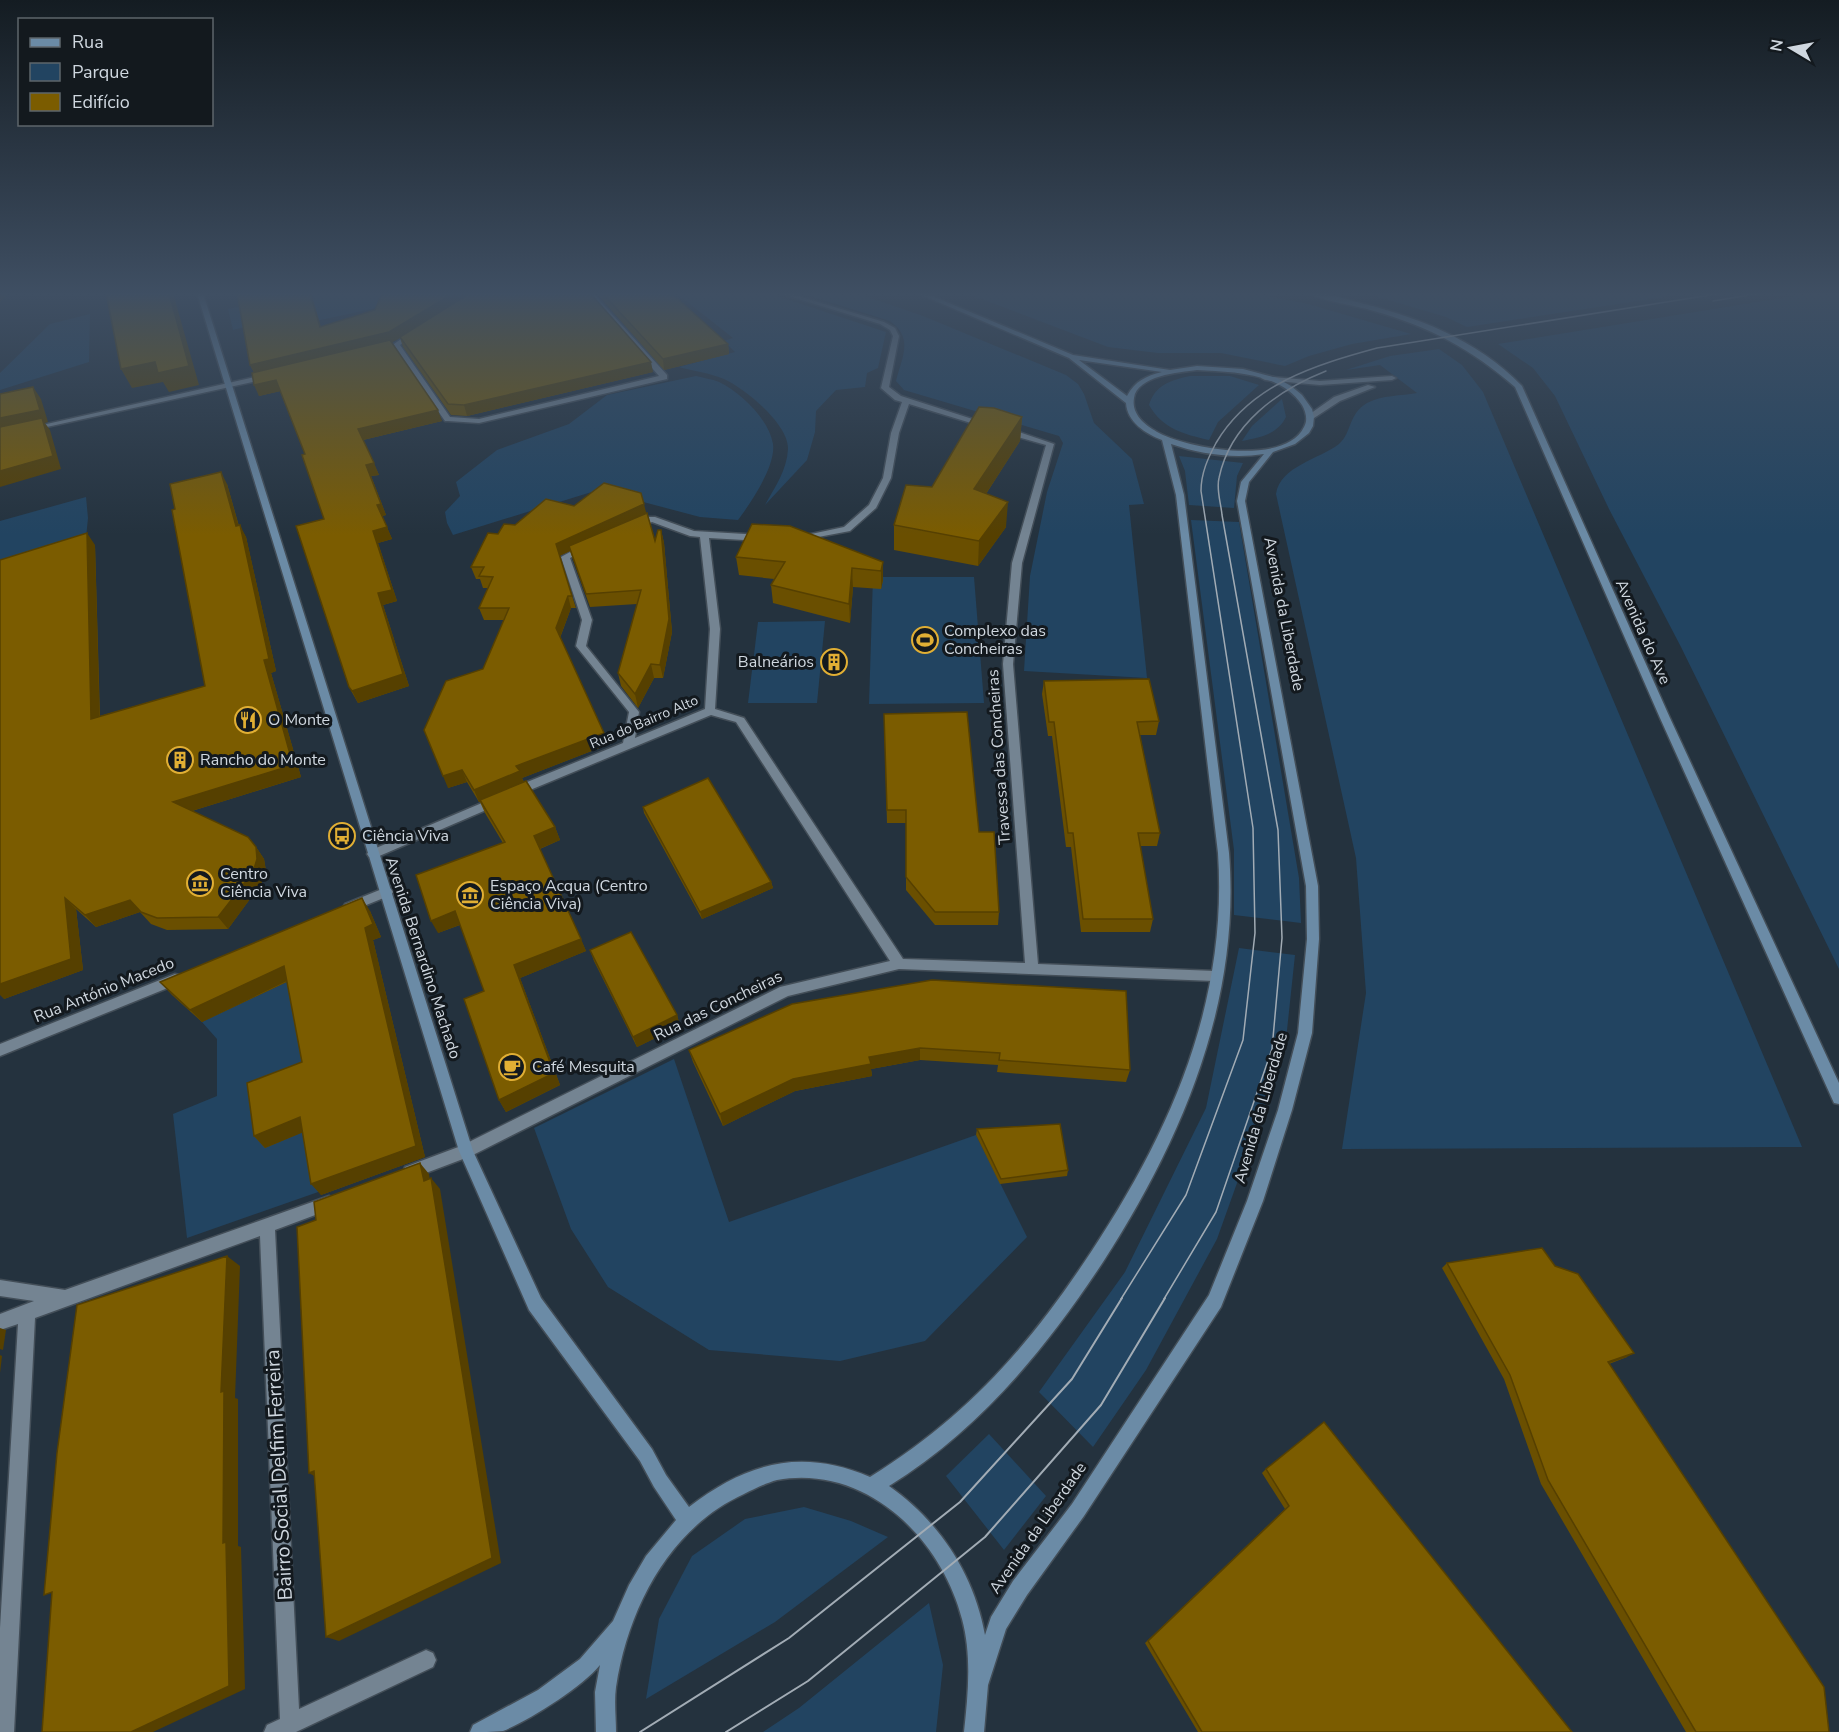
<svg xmlns="http://www.w3.org/2000/svg" width="1839" height="1732" viewBox="0 0 1839 1732" font-family="'Nunito Sans',sans-serif">
  <style>
    .green { fill: #224461 }
    .lines { fill: none; stroke-linecap: round; stroke-linejoin: round }
    .lane-casing { stroke: #434e58; stroke-width: 3 }
    .street-casing { stroke: #434e58; stroke-width: 3 }
    .secondary-casing { stroke: #434e58; stroke-width: 3 }
    .lane { fill: #748492; fill-rule: evenodd }
    .street { fill: #748492; fill-rule: evenodd }
    .secondary { fill: #6b8ba6; fill-rule: evenodd }
    .tram-far1 { stroke: #a2acb5; stroke-width: 1.5 }
    .tram { stroke: #a2acb5; stroke-width: 2 }
    .wall { fill: #6a4f00 }
    .shaded-wall { fill: #564000 }
    .building { fill: #7b5c00; stroke: #564000; stroke-width: 1.5 }
    .labels { text-anchor: middle; dominant-baseline: central; stroke-width: 6; stroke-linejoin: round; paint-order: stroke }
    .far-street-label { font-size: 14px; fill: #cfd7df; stroke: #13191e }
    .street-label { font-size: 16px; fill: #cfd7df; stroke: #13191e }
    .poi-label { font-size: 16px; fill: #cfd7df; stroke: #13191e; text-anchor: start }
    .near-street-label { font-size: 20px; fill: #cfd7df; stroke: #13191e }
  </style>
  <rect width="100%" height="100%" fill="#24323e"/>
  <g class="green">
    <polygon points="310,293 407,293 390,305 316,321 309,310 233,330 228,309"/>
    <path d="M676,293H768L886,332L878,368L867,373L865,387L836,390L816,411L815,432L807,460L765,505C775,487 787,470 788,449C789,424 744,388 724,379C710,373 693,371 679,367L735,352L724,341L733,338Z"/>
    <path d="M801,293L862,295L923,316L1066,375L1078,384L1084,394L1094,423L1132,459L1144,504L1129,505L1147,678L1024,671L1030,576L1047,492L1063,443L1059,436L904,390L896,381C902,357 914,338 890,321Z"/>
    <polygon points="966,293 1252,293 1308,304 1411,334 1352,344 1309,356 1285,366 1221,353 1158,353 1108,347"/>
    <polygon points="1365,293 1690,293 1467,327 1446,317"/>
    <polygon points="1813,293 1839,293 1839,969 1681,647 1609,509 1555,396 1533,368 1498,344"/>
    <polygon points="90,314 89,362 0,390 0,373 50,324"/>
    <path d="M1439,349L1462,365L1483,392L1802,1147L1342,1149L1366,993L1356,858L1276,494C1280,466 1320,459 1339,444C1352,433 1348,414 1367,403C1382,395 1401,396 1417,393L1380,365L1346,370L1390,356Z"/>
    <path d="M696,376C703,378 712,379 719,382C740,392 769,419 773,444C776,466 750,504 738,520L700,517L598,490L453,535L447,523L445,512L460,496L456,482L497,450L569,424L607,395Z"/>
    <path d="M1190,376H1230L1259,385L1218,422L1209,440C1183,434 1163,429 1149,405C1155,385 1171,380 1190,376Z"/>
    <path d="M1282,399L1286,417C1277,435 1260,437 1242,441L1252,426Z"/>
    <polygon points="1179,456 1243,463 1237,476 1234,508 1189,505 1185,471"/>
    <polygon points="86,497 88,518 85,548 0,574 0,521"/>
    <polygon points="1191,520 1239,522 1299,878 1301,923 1234,915 1234,850"/>
    <polygon points="873,577 974,577 984,703 869,704"/>
    <polygon points="825,621 817,703 748,703 758,622"/>
    <polygon points="1239,948 1295,955 1285,1049 1217,1239 1146,1370 1093,1447 1039,1392 1125,1272 1206,1108"/>
    <polygon points="310,971 311,1129 321,1191 187,1238 173,1114 217,1096 217,1039 202,1022"/>
    <polygon points="674,1059 729,1222 976,1135 1027,1237 925,1341 840,1361 709,1350 608,1287 571,1229 534,1128"/>
    <polygon points="989,1434 1046,1496 1004,1550 946,1476"/>
    <polygon points="804,1507 851,1521 888,1537 775,1622 646,1699 659,1619 692,1556 745,1519"/>
    <polygon points="929,1603 943,1665 936,1732 763,1732 799,1708"/>
  </g>
  <g class="lines">
    <defs>
      <g id="lane">
        <polygon points="1262,376 1320,381 1392,376 1396,378 1392,380 1320,385 1265,380 1261,378"/>
        <polygon points="1368,385 1375,387 1340,401 1314,418 1307,416 1334,397"/>
      </g>
      <g id="street">
        <polygon points="587,293 593,293 667,375 667,379 479,423 448,421 445,421 394,348 378,353 375,351 394,344 411,332 415,332 415,334 400,345 450,417 479,419 659,376"/>
        <polygon points="779,293 788,293 884,322 895,328 899,336 889,387 901,396 991,425 984,427 909,404 899,433 891,478 876,508 850,531 797,541 797,537 844,527 869,505 883,478 891,433 902,402 895,400 881,388 893,336 890,330 880,324"/>
        <polygon points="268,374 272,376 271,378 33,430 29,428"/>
        <polygon points="1004,429 1010,429 1054,444 1022,563 1013,664 1038,964 1215,971 1220,972 1222,976 1220,980 1215,981 899,969 788,996 471,1156 410,1179 405,1177 403,1172 405,1167 461,1146 780,987 890,961 736,722 711,715 518,795 510,795 508,792 510,789 623,743 629,712 576,646 582,620 561,557 581,546 587,546 588,548 570,558 592,620 586,646 639,712 635,738 705,709 710,629 700,537 690,536 652,522 636,529 632,526 649,517 655,517 694,531 762,535 766,538 762,541 709,538 720,629 715,709 744,718 903,959 1025,963 1003,664 1012,563 1046,445 1004,433"/>
        <polygon points="496,797 502,801 500,804 377,857 369,857 367,854 369,851"/>
        <polygon points="387,887 391,889 393,892 391,895 349,912 345,910 343,907 345,904"/>
        <polygon points="175,974 180,975 182,979 180,983 0,1056 0,1044"/>
        <polygon points="329,1196 334,1198 337,1203 334,1208 275,1230 299,1709 426,1650 433,1653 436,1660 433,1667 296,1732 264,1732 267,1725 280,1719 260,1236 35,1318 14,1732 0,1732 0,1628 18,1324 0,1330 0,1314 34,1301 0,1296 0,1280 65,1290"/>
      </g>
      <g id="secondary">
        <path d="M197,293H203L473,1151L541,1298L652,1449L666,1475L689,1507C747,1462 802,1448 870,1477C967,1417 1029,1346 1091,1252C1171,1131 1228,1002 1218,853L1176,495L1162,440C1146,434 1127,422 1126,403L1069,358L917,293H925L1073,355L1170,370L1197,366L1243,369L1277,378L1291,386L1302,395L1312,409L1314,417L1313,426L1309,433L1295,444L1273,452L1249,482L1245,501L1318,886L1319,939L1312,1033L1292,1110L1263,1201L1221,1307L1084,1516L1027,1595L1006,1629L988,1685L984,1732H964C968,1695 972,1656 962,1619C941,1538 866,1464 777,1480C766,1483 754,1489 744,1494C669,1528 628,1609 616,1687C614,1702 616,1717 616,1732H596L595,1692L600,1665C582,1687 530,1720 503,1731C494,1732 480,1732 470,1732L473,1725L538,1690L580,1659L613,1621L629,1585L646,1556L676,1520L654,1487L640,1461L529,1310L459,1151ZM1079,360L1162,372C1146,376 1135,381 1127,396ZM1197,370C1232,372 1280,372 1302,405C1306,412 1308,420 1304,427C1285,466 1190,449 1159,433C1146,426 1131,415 1134,398C1137,376 1179,372 1197,370ZM1171,444C1200,454 1233,459 1264,454L1241,482L1237,501L1306,886L1307,939L1298,1033L1278,1110L1247,1201L1209,1295L1072,1504L1013,1581L991,1617L985,1635C974,1574 939,1521 889,1486C979,1430 1045,1350 1103,1262C1182,1140 1241,1001 1229,853L1184,495Z"/>
        <path d="M1308,293C1323,292 1338,297 1353,301C1415,316 1477,339 1522,386L1670,718L1839,1083V1104L1834,1103L1660,718L1515,387C1471,349 1430,327 1374,311C1355,305 1325,302 1308,293Z"/>
      </g>
    </defs>
    <use href="#lane" class="lane-casing"/>
    <use href="#street" class="street-casing"/>
    <use href="#secondary" class="secondary-casing"/>
    <use href="#lane" class="lane"/>
    <use href="#street" class="street"/>
    <use href="#secondary" class="secondary"/>
    <g class="tram-far1">
      <polyline points="1713,301 1761,293"/>
      <path d="M1121,1299L1186,1195L1243,1040L1255,933L1253,828L1201,491C1201,473 1208,458 1216,443C1251,384 1315,365 1377,348L1723,293"/>
      <path d="M1164,1299L1216,1212L1272,1049L1282,938L1278,830L1222,515C1221,503 1216,490 1219,478C1230,424 1278,390 1326,371"/>
    </g>
    <g class="tram">
      <polyline points="640,1732 789,1638 960,1502 1072,1379 1122,1298"/>
      <polyline points="726,1732 808,1681 985,1537 1101,1405 1165,1298"/>
    </g>
  </g>
  <g class="wall">
    <polygon points="30,293 65,293 31,294"/>
    <polygon points="596,293 669,293 728,344 729,354 664,370"/>
    <polygon points="375,310 653,372 467,416 451,415 403,347 400,338 392,342 442,421 363,440 379,475 371,476 386,515 382,516 392,539 378,543 397,601 383,605 409,686 358,703 349,687 324,519 305,454 280,391 259,396 254,372 250,365 321,327"/>
    <polygon points="1022,417 1020,441 986,494 1006,527 978,566 894,550 894,525 932,487"/>
    <polygon points="227,484 239,526 246,537 276,671 271,673 301,777 192,811 256,847 264,859 266,871 261,884 228,929 167,930 151,924 140,912 96,927 76,909 83,970 4,999 95,545 100,716 205,686 175,509"/>
    <polygon points="574,506 646,513 655,541 661,530 664,543 672,632 663,678 654,678 638,708 621,686 618,673 637,604 590,607 570,551 559,556 576,608 571,608 560,638 607,745 522,778 524,782 555,827 560,840 540,849 586,951 520,978 560,1085 506,1112 499,1100 484,991 460,925 438,933 503,843 485,813 480,802 479,802 467,782 448,788 483,669 504,620 484,620 479,608 488,588 483,588 480,579 476,579 471,567 498,534 515,525"/>
    <polygon points="736,557 883,562 883,580 881,589 853,587 850,623 773,603 771,585 774,579 739,575"/>
    <polygon points="1044,681 1159,721 1156,735 1140,735 1160,833 1157,846 1140,846 1153,919 1150,932 1081,932 1071,847 1066,847 1052,736 1048,736 1042,694"/>
    <polygon points="884,714 979,832 999,912 998,925 935,925 906,890 906,823 887,823"/>
    <polygon points="643,807 771,882 773,888 702,919 644,813"/>
    <polygon points="370,911 381,937 373,940 425,1157 321,1195 303,1132 265,1148 254,1136 302,1062 287,982 202,1022 172,995 160,982"/>
    <polygon points="590,950 677,1015 680,1026 637,1047 594,961"/>
    <polygon points="792,1004 1130,1070 1126,1082 997,1072 998,1065 920,1060 871,1069 872,1076 795,1091 723,1126 693,1062 689,1050"/>
    <polygon points="977,1129 1068,1170 1067,1176 1000,1184 976,1135"/>
    <polygon points="1447,1263 1555,1266 1627,1357 1609,1364 1829,1732 1686,1732 1541,1484 1504,1379 1442,1268"/>
    <polygon points="1266,1469 1572,1732 1198,1732 1145,1643 1285,1509 1262,1473"/>
  </g>
  <g class="shaded-wall">
    <polygon points="0,293 9,293 0,302"/>
    <polygon points="169,293 173,293 199,385 169,392 163,382 132,388 121,369"/>
    <polygon points="310,293 311,293 324,337 320,327"/>
    <polygon points="454,293 472,293 393,342 255,375 250,365"/>
    <polygon points="728,344 729,354 664,370 663,359"/>
    <polygon points="651,362 653,372 467,416 464,405"/>
    <polygon points="276,380 281,391 259,396 254,385"/>
    <polygon points="33,387 41,399 48,422 45,423 50,430 61,469 0,487 0,418"/>
    <polygon points="438,410 442,421 363,440 358,429"/>
    <polygon points="1022,417 1020,441 973,514 974,489"/>
    <polygon points="374,463 379,475 371,476 386,515 382,516 377,505 366,465"/>
    <polygon points="221,472 227,484 241,534 240,525 246,537 276,671 271,673 301,777 182,814 173,802 264,660 236,526"/>
    <polygon points="1008,502 1006,527 978,566 979,541"/>
    <polygon points="644,504 647,516 559,556 556,544"/>
    <polygon points="387,527 392,539 378,543 397,601 383,605 409,686 358,703 352,691 378,593 373,531"/>
    <polygon points="661,530 664,543 672,632 663,678 660,665"/>
    <polygon points="87,533 95,545 100,731 91,719"/>
    <polygon points="883,562 883,580 881,589 881,571"/>
    <polygon points="852,568 853,587 850,623 849,604"/>
    <polygon points="568,596 571,608 559,640 556,628"/>
    <polygon points="651,664 654,678 638,708 635,694"/>
    <polygon points="604,733 607,745 522,778 524,783 479,802 474,790 516,766"/>
    <polygon points="462,770 467,782 448,788 443,776"/>
    <polygon points="555,827 560,840 539,849 534,836"/>
    <polygon points="256,847 264,859 266,871 261,884 228,929 218,917"/>
    <polygon points="771,882 773,888 702,919 700,912"/>
    <polygon points="65,898 76,909 83,970 4,999 0,995 0,984"/>
    <polygon points="362,898 370,911 381,937 373,940 425,1157 321,1195 311,1184 365,928"/>
    <polygon points="130,900 140,912 96,927 85,915"/>
    <polygon points="455,911 462,924 438,933 431,921"/>
    <polygon points="581,939 586,951 520,978 560,1085 506,1112 499,1100 514,965"/>
    <polygon points="284,966 293,978 202,1022 190,1010"/>
    <polygon points="677,1015 680,1026 637,1047 633,1037"/>
    <polygon points="920,1048 920,1060 871,1069 872,1076 795,1091 723,1126 720,1114 793,1079 869,1057"/>
    <polygon points="300,1117 311,1129 265,1148 254,1136"/>
    <polygon points="420,1163 429,1174 432,1192 424,1181"/>
    <polygon points="431,1178 440,1189 501,1563 339,1641 326,1637"/>
    <polygon points="227,1256 240,1266 235,1398 238,1399 238,1546 241,1547 245,1689 153,1732 131,1732 223,1543 221,1392"/>
    <polygon points="0,1328 6,1330 3,1350 0,1349"/>
    <polygon points="1634,1353 1627,1357 1601,1366 1608,1362"/>
    <polygon points="0,1355 2,1356 0,1373"/>
    <polygon points="314,1471 321,1480 309,1473"/>
  </g>
  <g class="building">
    <polygon points="106,293 169,293 189,366 158,373 155,362 121,369"/>
    <polygon points="237,293 310,293 320,327 375,310 382,293 454,293 389,332 250,365"/>
    <polygon points="470,293 590,293 651,362 464,405 448,404 400,337"/>
    <polygon points="602,293 669,293 677,298 728,344 663,359"/>
    <polygon points="390,340 438,410 358,429 374,463 366,465 381,504 377,505 387,527 373,531 392,590 378,593 403,674 352,691 349,687 296,526 324,519 302,455 305,454 276,380 254,385 252,373"/>
    <polygon points="33,387 40,410 0,418 0,394"/>
    <polygon points="979,407 994,408 1022,417 974,489 1008,502 979,541 894,525 906,485 932,487"/>
    <polygon points="42,418 53,456 0,471 0,427"/>
    <polygon points="221,472 236,526 240,525 269,659 264,660 293,765 173,802 248,837 256,847 257,859 253,872 218,917 157,918 141,912 130,900 85,915 65,898 71,959 0,984 0,560 87,533 91,719 205,686 172,510 175,509 170,484"/>
    <polygon points="604,483 641,493 644,504 556,544 572,596 568,596 556,628 604,733 516,766 520,771 474,790 462,770 443,776 424,730 446,681 483,669 509,608 479,608 493,577 479,576 484,567 471,567 488,533 498,534 504,524 515,525 546,499 574,506"/>
    <polygon points="647,513 655,541 658,530 661,530 669,619 660,665 651,664 635,694 618,673 641,590 586,594 569,546"/>
    <polygon points="752,524 790,526 883,562 881,571 852,568 849,604 771,585 785,562 736,557"/>
    <polygon points="1149,679 1159,721 1137,722 1160,833 1138,833 1153,919 1083,919 1073,833 1068,833 1054,722 1049,722 1044,681"/>
    <polygon points="967,712 979,832 994,832 999,912 935,912 906,877 906,810 887,810 884,714"/>
    <polygon points="708,778 771,882 700,912 643,807"/>
    <polygon points="526,781 555,827 534,836 581,939 514,965 554,1073 499,1100 464,999 484,991 455,911 431,921 416,875 505,842 480,800"/>
    <polygon points="362,898 373,924 365,928 416,1146 311,1184 300,1117 254,1136 247,1083 302,1062 284,966 190,1010 160,982"/>
    <polygon points="631,932 677,1015 633,1037 590,950"/>
    <polygon points="932,980 1126,991 1130,1070 999,1060 1000,1053 920,1048 869,1057 871,1064 793,1079 720,1114 689,1050 792,1004"/>
    <polygon points="1060,1124 1068,1170 1001,1179 977,1129"/>
    <polygon points="420,1163 424,1181 431,1178 492,1558 326,1637 314,1471 309,1473 297,1227 316,1220 314,1202"/>
    <polygon points="1542,1248 1555,1266 1578,1274 1634,1353 1608,1362 1824,1687 1829,1732 1696,1732 1548,1480 1510,1375 1447,1263"/>
    <polygon points="227,1256 221,1392 224,1391 223,1543 226,1542 229,1686 131,1732 42,1732 52,1592 44,1595 57,1453 77,1305"/>
    <polygon points="1324,1422 1572,1732 1202,1732 1148,1641 1289,1506 1266,1469"/>
  </g>
  <linearGradient id="sky" x2="0" y2="1"><stop stop-color="#141c22"/><stop offset="0.55" stop-color="#3f4f63"/><stop offset="1" stop-color="#3f4f63" stop-opacity="0"/></linearGradient>
  <rect width="1839" height="535" fill="url(#sky)"/>
  <defs>
    <symbol id="stadium-ring" viewBox="-11 -11 22 22"><circle r="9.5" fill="#13191e" stroke="#e1af34" stroke-width="1.5"/><path d="M0-5a6.5 5 0 1 0 0 10a6.5 5 0 1 0 0-10ZM-3.5-1.8h7v3.6h-7Z" fill="#e1af34"/></symbol>
    <symbol id="building-ring" viewBox="-11 -11 22 22"><circle r="9.5" fill="#13191e" stroke="#e1af34" stroke-width="1.5"/><path d="M-4-6H4V6H1V3H-1V6H-4ZM-2.5-4.3h1.7v1.8h-1.7ZM.8-4.3h1.7v1.8H.8ZM-2.5-1h1.7V.8h-1.7ZM.8-1h1.7V.8H.8Z" fill="#e1af34"/></symbol>
    <symbol id="restaurant-ring" viewBox="-11 -11 22 22"><circle r="9.5" fill="#13191e" stroke="#e1af34" stroke-width="1.5"/><path d="M-5-6h1v4h1v-4h1v4h1v-4h1v5L-1.5 .5V6h-2V.5L-5-1ZM5-6V6H3V1.5H1.5Q1.5-4 5-6Z" fill="#e1af34"/></symbol>
    <symbol id="bus-ring" viewBox="-11 -11 22 22"><circle r="9.5" fill="#13191e" stroke="#e1af34" stroke-width="1.5"/><path d="M-5-6H5V4H4V6H2V4H-2V6H-4V4H-5ZM-3.5-4V0h7V-4ZM-3.5 1.2v1.5H-2V1.2ZM2 1.2v1.5H3.5V1.2Z" fill="#e1af34"/></symbol>
    <symbol id="museum-ring" viewBox="-11 -11 22 22"><circle r="9.5" fill="#13191e" stroke="#e1af34" stroke-width="1.5"/><path d="M0-6L6-3V-2H-6V-3ZM-5-1h2V3h-2ZM-1-1h2V3h-2ZM3-1h2V3H3ZM-6 4H6V6H-6Z" fill="#e1af34"/></symbol>
    <symbol id="cafe-ring" viewBox="-11 -11 22 22"><circle r="9.5" fill="#13191e" stroke="#e1af34" stroke-width="1.5"/><path d="M-5.5-4.5H6V0H3Q3 3.5 0 3.5H-2.5Q-5.5 3.5-5.5 0ZM3-3.2v2h1.7v-2ZM-6 4.5H4V6H-6Z" fill="#e1af34"/></symbol>
  </defs>
  <g fill-rule="evenodd">
    <use href="#stadium-ring" x="910" y="625" width="30" height="30"/>
    <use href="#building-ring" x="819" y="647" width="30" height="30"/>
    <use href="#restaurant-ring" x="233" y="705" width="30" height="30"/>
    <use href="#building-ring" x="165" y="745" width="30" height="30"/>
    <use href="#bus-ring" x="327" y="821" width="30" height="30"/>
    <use href="#museum-ring" x="185" y="868" width="30" height="30"/>
    <use href="#museum-ring" x="455" y="880" width="30" height="30"/>
    <use href="#cafe-ring" x="497" y="1052" width="30" height="30"/>
  </g>
  <g class="labels">
    <g class="far-street-label">
      <text transform="translate(644 722) rotate(-23)">Rua do Bairro Alto</text>
    </g>
    <g class="street-label">
      <text transform="translate(1284 614) rotate(79)">Avenida da Liberdade</text>
      <text transform="translate(1643 632) rotate(66)">Avenida do Ave</text>
      <text transform="translate(999 757) rotate(-94)">Travessa das Concheiras</text>
      <text transform="translate(423 958) rotate(72)">Avenida Bernardino Machado</text>
      <text transform="translate(104 990) rotate(-22)">Rua António Macedo</text>
      <text transform="translate(718 1006) rotate(-26)">Rua das Concheiras</text>
      <text transform="translate(1261 1108) rotate(-74)">Avenida da Liberdade</text>
      <text transform="translate(1038 1528) rotate(-55)">Avenida da Liberdade</text>
    </g>
    <g class="poi-label">
      <text x="944" y="631">Complexo das<tspan x="944" dy="18">Concheiras</tspan></text>
      <text x="814" y="662" text-anchor="end">Balneários</text>
      <text x="268" y="720">O Monte</text>
      <text x="200" y="760">Rancho do Monte</text>
      <text x="362" y="836">Ciência Viva</text>
      <text x="220" y="874">Centro<tspan x="220" dy="18">Ciência Viva</tspan></text>
      <text x="490" y="886">Espaço Acqua (Centro<tspan x="490" dy="18">Ciência Viva)</tspan></text>
      <text x="532" y="1067">Café Mesquita</text>
    </g>
    <g class="near-street-label">
      <text transform="translate(279 1475) rotate(-93)">Bairro Social Delfim Ferreira</text>
    </g>
  </g>
  <rect x="18" y="18" width="195" height="108" fill="#13191e" stroke="#5e656b" stroke-width="1.5"/>
  <rect x="30" y="38" width="30" height="9" fill="#6b8ba6" stroke="#5e656b" stroke-width="1.5"/>
  <text x="72" y="48" font-size="18" fill="#cfd7df">Rua</text>
  <rect x="30" y="63" width="30" height="18" fill="#224461" stroke="#5e656b" stroke-width="1.5"/>
  <text x="72" y="78" font-size="18" fill="#cfd7df">Parque</text>
  <rect x="30" y="93" width="30" height="18" fill="#7b5c00" stroke="#5e656b" stroke-width="1.5"/>
  <text x="72" y="108" font-size="18" fill="#cfd7df">Edifício</text>
  <g transform="translate(1791 48) rotate(280)" stroke="#13191e" stroke-width="4.5" paint-order="stroke">
  <path d="M0-4.5L10 22L0 15L-10 22Z" fill="#cfd7df"/>
  <text y="-9" font-size="16" font-weight="bold" text-anchor="middle" fill="#cfd7df">N</text>
  </g>
</svg>
